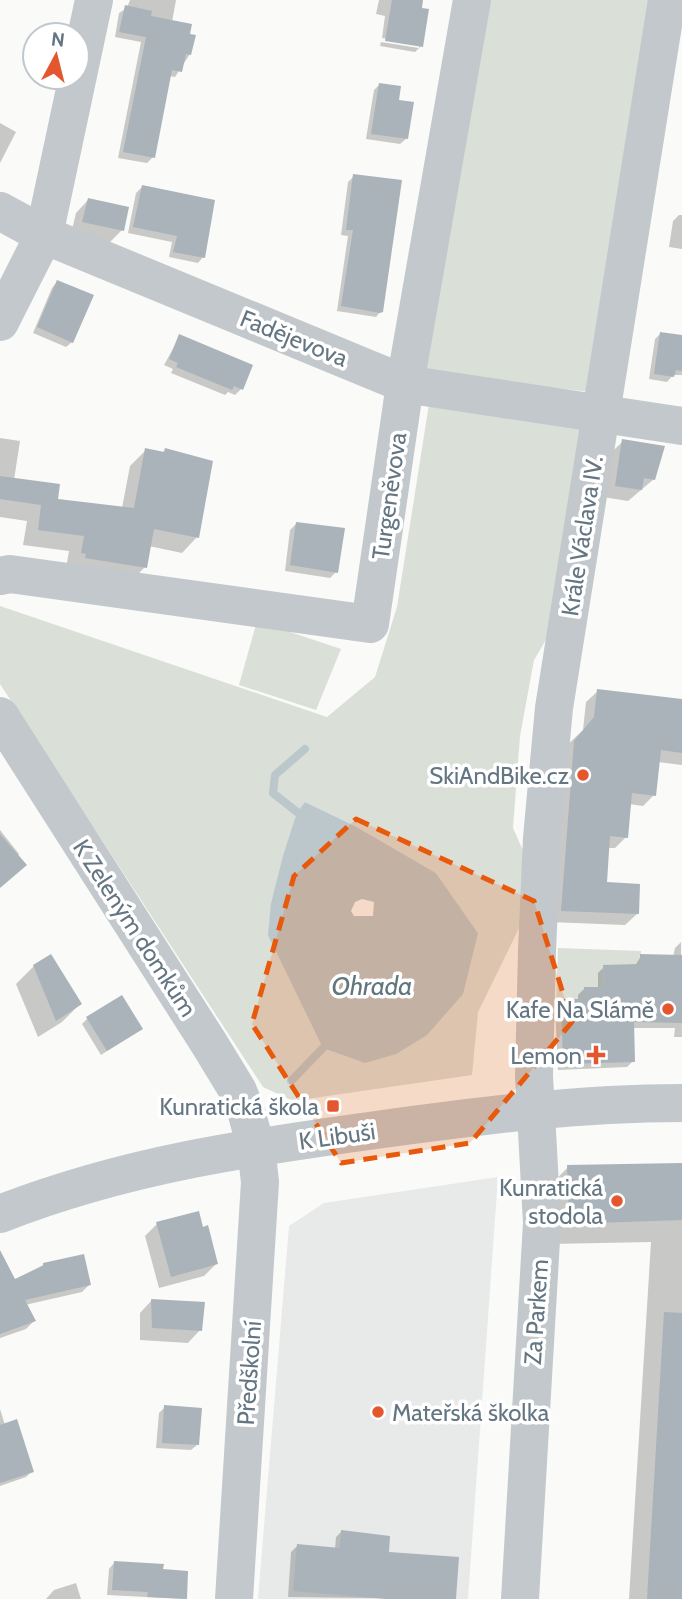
<svg xmlns="http://www.w3.org/2000/svg" width="682" height="1599" viewBox="0 0 682 1599" font-family="Cabin,sans-serif">
  <style>
    .built { fill: #e8e9e9 }
    .green { fill: #dadfd7; fill-rule: evenodd }
    .water { fill: #bbc7cb; fill-rule: evenodd }
    .shadow { fill: #0003 }
    .lines { fill: none; stroke-linecap: round; stroke-linejoin: round }
    .stream { stroke: #bbc7cb; stroke-width: 8 }
    .building { fill: #aab3b9 }
    .minor { stroke: #c3c8cc; stroke-width: 38 }
    .marked { fill: #e8590c; fill-opacity: 0.2; stroke: #e8590c; stroke-width: 5; stroke-dasharray: 14 9; stroke-linejoin: round }
    .poi-dot { fill: #e4572e; stroke: #fff; stroke-width: 2.5 }
    .labels { text-anchor: middle; dominant-baseline: central; stroke-width: 7; stroke-linejoin: round; paint-order: stroke }
    .street-label { font-size: 24px; fill: #657683; stroke: #fff }
    .poi-label { font-size: 24px; fill: #657683; stroke: #fff; text-anchor: end }
    .water-label { font-size: 26px; font-style: italic; fill: #60757c; stroke: #fff }
  </style>
  <rect width="100%" height="100%" fill="#fafaf8"/>
  <polygon class="built" points="498,1177 468,1599 258,1599 289,1226 324,1203"/>
  <g class="green">
    <polygon points="484,0 654,0 591,392 423,373"/>
    <path d="M429,404L586,426L553,628L534,660L520,736L513,828L525,855V916L478,1012L472,1075L293,1101L263,1087L0,684V606L327,717L375,677L397,607ZM305,802L355,826L436,873L478,933L323,1048L271,903L297,812Z"/>
    <polygon points="257,621 341,649 316,710 239,685"/>
    <polygon points="558,948 641,951 642,1021 603,965 604,987 584,987 584,999 556,1003"/>
  </g>
  <path class="water" d="M305,802L355,826L436,873L478,933L463,994L427,1035L396,1054L365,1063L323,1048L268,935L271,903L283,856L297,812ZM362,899L374,902L373,916H354L351,911L355,902Z"/>
  <g class="shadow">
    <polygon points="130,0 176,0 172,22 190,54 175,77 169,76 153,157 147,163 118,158 141,42 115,37 119,13 127,8"/>
    <polygon points="379,0 422,0 421,46 415,52 380,46 381,42 419,48 419,44 382,38 385,16 376,14"/>
    <polygon points="380,84 397,101 406,139 400,144 366,139 374,90"/>
    <polygon points="0,123 16,132 0,163"/>
    <polygon points="354,176 381,311 376,317 337,311 348,236 341,235 348,182"/>
    <polygon points="142,187 203,257 198,263 169,257 172,242 128,233 136,193"/>
    <polygon points="88,200 122,230 110,242 71,234 76,213"/>
    <polygon points="679,215 682,215 682,249 669,247 673,221"/>
    <polygon points="57,282 72,342 66,347 33,333 52,288"/>
    <polygon points="661,333 682,336 682,375 673,375 667,382 649,379 655,339"/>
    <polygon points="180,336 251,366 241,389 235,395 228,392 225,395 171,373 173,369 164,365"/>
    <polygon points="0,438 20,441 14,480 57,500 122,508 130,466 146,450 162,453 165,450 197,537 182,553 149,546 145,567 130,582 66,568 69,551 23,545 27,521 0,517"/>
    <polygon points="623,441 654,479 628,501 603,497 611,453"/>
    <polygon points="296,524 336,572 330,578 285,571 290,530"/>
    <polygon points="598,691 682,701 682,765 658,762 654,795 643,806 629,804 626,837 615,848 607,848 605,883 637,914 625,925 550,922 564,748 583,730 586,702"/>
    <polygon points="0,830 19,854 0,887"/>
    <polygon points="681,942 682,1037 674,1037 675,1028 632,1028 633,1061 627,1067 558,1070 555,1007 561,1001 578,1001 578,995 584,989 598,989 598,973 604,967 635,966 641,956 673,957 675,948"/>
    <polygon points="34,966 80,1004 62,1022 38,1037 16,984"/>
    <polygon points="88,1018 141,1029 101,1055 82,1024"/>
    <polygon points="682,1165 682,1599 629,1599 651,1242 549,1244 548,1188 568,1167"/>
    <polygon points="157,1224 202,1229 216,1264 204,1276 159,1288 145,1236"/>
    <polygon points="43,1265 90,1284 82,1292 25,1305 34,1321 26,1329 0,1338 0,1287"/>
    <polygon points="152,1300 200,1330 188,1343 140,1340 140,1313"/>
    <polygon points="165,1407 197,1445 191,1450 156,1448 159,1413"/>
    <polygon points="0,1409 5,1425 32,1471 26,1477 0,1486"/>
    <polygon points="342,1531 387,1553 454,1599 288,1597 291,1552 297,1546 335,1549 336,1537"/>
    <polygon points="114,1563 161,1571 185,1599 107,1595 109,1569"/>
    <polygon points="76,1583 81,1599 46,1599 54,1590"/>
  </g>
  <g class="lines">
    <g class="stream">
      <polyline points="297,812 273,793 275,775 305,749"/>
      <polyline points="291,1081 323,1048"/>
    </g>
  </g>
  <g class="building">
    <polygon points="392,0 423,0 422,8 429,9 423,47 385,41"/>
    <polygon points="125,5 152,11 151,16 192,24 190,34 196,35 191,55 186,54 182,72 172,70 155,158 123,152 146,37 119,32"/>
    <polygon points="379,83 401,86 399,100 414,102 408,139 371,134"/>
    <polygon points="353,174 402,180 383,312 380,313 341,306 353,230 346,230"/>
    <polygon points="142,185 215,200 205,258 173,252 177,236 133,227"/>
    <polygon points="88,198 129,207 124,231 82,222"/>
    <polygon points="57,280 94,295 73,343 37,327"/>
    <polygon points="660,332 682,335 682,371 676,370 674,377 654,374"/>
    <polygon points="179,334 253,365 243,390 234,386 232,390 176,367 178,363 169,359"/>
    <polygon points="622,439 665,446 655,480 644,478 642,490 615,486"/>
    <polygon points="145,448 164,452 165,448 213,461 199,538 154,529 147,568 85,558 86,554 81,553 84,536 38,530 41,505 0,499 0,476 60,484 58,499 134,508"/>
    <polygon points="296,522 345,528 338,573 290,565"/>
    <polygon points="597,689 682,699 682,753 661,750 656,796 632,793 628,838 610,836 607,882 640,884 639,914 561,911 574,741 594,717"/>
    <polygon points="0,834 27,865 0,888"/>
    <polygon points="51,954 82,1004 56,1021 33,965"/>
    <polygon points="640,954 682,955 682,1023 634,1022 635,1062 563,1064 561,999 584,999 584,987 604,987 603,965 640,964"/>
    <polygon points="122,995 143,1029 107,1051 86,1017"/>
    <polygon points="682,1163 682,1220 569,1224 567,1165"/>
    <polygon points="199,1211 203,1227 208,1225 218,1264 171,1277 156,1222"/>
    <polygon points="0,1250 15,1279 43,1266 43,1263 84,1254 91,1285 25,1300 36,1321 0,1334"/>
    <polygon points="151,1299 205,1302 202,1331 152,1328"/>
    <polygon points="664,1312 682,1313 682,1599 647,1599"/>
    <polygon points="164,1405 202,1408 199,1445 162,1443"/>
    <polygon points="17,1419 34,1472 0,1483 0,1425"/>
    <polygon points="341,1530 390,1536 389,1552 459,1557 456,1599 386,1599 293,1591 297,1544 340,1548"/>
    <polygon points="114,1561 164,1564 163,1569 188,1571 187,1599 147,1597 148,1592 112,1590"/>
  </g>
  <g class="lines">
    <g class="minor">
      <polyline points="0,211 44,235 405,384 682,426"/>
      <polyline points="0,322 44,235 94,0"/>
      <polyline points="0,576 10,574 370,624 405,384 472,0"/>
      <polyline points="0,716 210,1045 238,1091 246,1111 256,1147 260,1182 234,1599"/>
      <path d="M0,1214C125,1165 245,1148 376,1130C478,1116 579,1103 682,1103"/>
      <polyline points="520,1599 542,1223 534,1076 537,951 542,838 554,708 667,0"/>
    </g>
  </g>
  <path class="marked" d="M356,819L534,901L572,1022L470,1143L341,1163L252,1024L294,876Z"/>
  <g class="poi-dot">
    <circle cx="583" cy="775" r="7"/>
    <circle cx="668" cy="1009" r="7"/>
    <path d="M592.5 1044.5h7v7h7v7h-7v7h-7v-7h-7v-7h7z"/>
    <rect x="326" y="1099" width="14" height="14" rx="3.5"/>
    <circle cx="617" cy="1201" r="7"/>
    <circle cx="378" cy="1412" r="7"/>
  </g>
  <g class="labels">
    <g class="street-label">
      <text transform="translate(294 338) rotate(22)">Fadějevova</text>
      <text transform="translate(389 496) rotate(-82)">Turgeněvova</text>
      <text transform="translate(582 536) rotate(-81)">Krále Václava IV.</text>
      <text transform="translate(135 928) rotate(57)">K Zeleným domkům</text>
      <text transform="translate(337 1136) rotate(-8)">K Libuši</text>
      <text transform="translate(536 1312) rotate(-86)">Za Parkem</text>
      <text transform="translate(249 1373) rotate(-86)">Předškolní</text>
    </g>
    <g class="poi-label">
      <text x="569" y="775">SkiAndBike.cz</text>
      <text x="654" y="1009">Kafe Na Slámě</text>
      <text x="582" y="1055">Lemon</text>
      <text x="319" y="1106">Kunratická škola</text>
      <text x="603" y="1187">Kunratická<tspan x="603" dy="28">stodola</tspan></text>
      <text x="392" y="1412" text-anchor="start">Mateřská školka</text>
    </g>
    <g class="water-label">
      <text x="372" y="986">Ohrada</text>
    </g>
  </g>
  <g transform="translate(56 56) rotate(7)"><circle r="33" fill="#ffffff" stroke="#c1c8cd" stroke-width="2"/>
  <path d="M0-5L12 26L0 18L-12 26Z" fill="#e4572e"/>
  <text y="-10" font-size="19" font-weight="bold" text-anchor="middle" fill="#657683">N</text>
  </g>
</svg>
